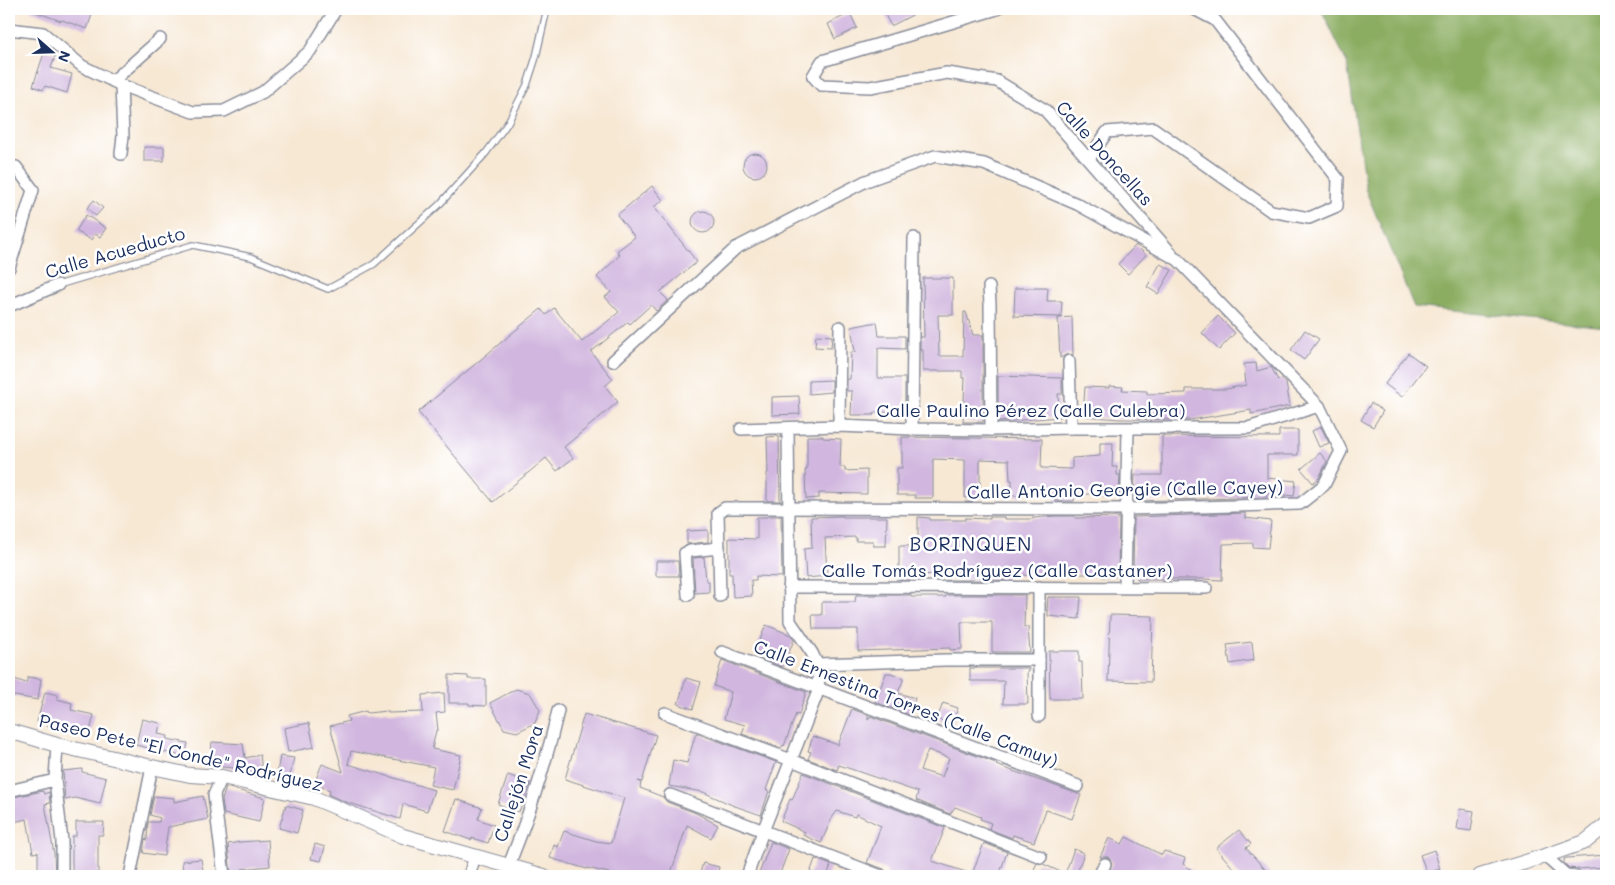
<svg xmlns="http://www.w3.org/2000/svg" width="1615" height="885" viewBox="0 0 1615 885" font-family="Mali,sans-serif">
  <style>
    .forest { fill: #8bad62; stroke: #536e60 }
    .building { fill: #d1b7df; fill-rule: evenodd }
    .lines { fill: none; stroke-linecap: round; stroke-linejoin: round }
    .service-casing { stroke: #898c99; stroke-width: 8 }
    .minor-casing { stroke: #898c99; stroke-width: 14 }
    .tertiary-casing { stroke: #898c99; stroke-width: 16 }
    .service { stroke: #fff; stroke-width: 5.5 }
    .minor { stroke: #fff; stroke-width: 11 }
    .tertiary { stroke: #fff; stroke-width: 14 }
    .labels { text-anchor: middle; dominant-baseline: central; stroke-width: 5; stroke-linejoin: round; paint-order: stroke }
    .street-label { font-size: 18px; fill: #1b2f5e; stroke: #fff }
    .neighbourhood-label { font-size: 19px; letter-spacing: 1px; fill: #1b2f5e; stroke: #fff }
  </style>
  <rect width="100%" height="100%" fill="#fff"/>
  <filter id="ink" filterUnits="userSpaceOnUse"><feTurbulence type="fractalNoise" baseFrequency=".02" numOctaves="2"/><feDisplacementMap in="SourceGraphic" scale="10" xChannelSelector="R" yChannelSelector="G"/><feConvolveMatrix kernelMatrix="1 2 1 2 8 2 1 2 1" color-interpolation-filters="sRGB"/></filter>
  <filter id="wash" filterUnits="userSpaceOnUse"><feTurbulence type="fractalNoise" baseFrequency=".0096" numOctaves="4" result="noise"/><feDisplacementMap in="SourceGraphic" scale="20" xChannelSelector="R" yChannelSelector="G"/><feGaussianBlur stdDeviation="1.12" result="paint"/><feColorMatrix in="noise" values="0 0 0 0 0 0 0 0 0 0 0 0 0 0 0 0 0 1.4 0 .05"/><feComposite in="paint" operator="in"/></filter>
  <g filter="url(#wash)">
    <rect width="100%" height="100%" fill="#f7e8d4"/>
    <polygon class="forest" points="1321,9 1606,9 1606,327 1414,307 1366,191 1347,63"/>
    <g id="blocks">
      <g class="building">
        <polygon points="30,9 94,9 87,29 62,20 61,21 30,10"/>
        <polygon points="882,9 924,9 891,26"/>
        <polygon points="850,13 857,28 835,39 828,24"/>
        <polygon points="45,50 56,54 51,68 72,74 67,93 45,86 43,90 33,86"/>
        <rect x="144" y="147" width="20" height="14"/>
        <circle cx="755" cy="165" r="12"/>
        <polygon points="652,186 663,200 654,207 697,262 660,292 668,300 656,311 651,305 630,324 628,322 591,352 613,379 605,386 618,402 564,447 573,458 557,471 546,458 493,502 418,412 541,309 546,315 554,308 582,342 619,312 605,297 611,292 597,277 620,255 617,251 635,237 617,215"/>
        <polygon points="94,200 103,208 96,216 87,208"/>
        <circle cx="703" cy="222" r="11"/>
        <polygon points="86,215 106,228 100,237 95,234 91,240 76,231"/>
        <polygon points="1136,245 1146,255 1128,274 1118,264"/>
        <polygon points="1160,264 1172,270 1158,294 1147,287"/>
        <polygon points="923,278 953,278 953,315 938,315 939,356 963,356 964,312 966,312 973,335 983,335 983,422 963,422 965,378 962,378 962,371 923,371 923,350 920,350 920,337 924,337"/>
        <polygon points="1015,288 1048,288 1047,301 1062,301 1061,317 1014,316"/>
        <polygon points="1218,316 1235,333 1219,350 1202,333"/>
        <polygon points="1072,317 1073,355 1068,354 1060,358 1058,318"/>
        <polygon points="877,322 879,336 905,336 905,349 878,348 878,378 905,378 905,413 874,412 874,415 851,415 852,391 847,391 847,379 850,379 851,352 855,352 851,327"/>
        <polygon points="1305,330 1319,339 1304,360 1291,350"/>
        <polygon points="816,335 832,336 831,348 815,347"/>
        <polygon points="1408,353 1426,366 1402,397 1385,384"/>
        <polygon points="1256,363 1257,371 1271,367 1278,380 1282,379 1286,383 1290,406 1251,414 1251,410 1190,420 1119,419 1083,416 1085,387 1109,388 1109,386 1123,387 1122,390 1147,391 1147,394 1186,393 1186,389 1226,389 1246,385 1244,364"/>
        <polygon points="998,376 1062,378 1062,394 1058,394 1060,417 998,422"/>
        <polygon points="832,380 832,392 809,394 809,381"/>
        <polygon points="799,396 800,414 772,415 772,397"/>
        <polygon points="1371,403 1383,411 1373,427 1361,420"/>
        <polygon points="1321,427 1329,443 1319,447 1312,431"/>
        <polygon points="1279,430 1298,430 1298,455 1267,455 1267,478 1296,481 1294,496 1267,493 1267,497 1137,501 1137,495 1134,495 1135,475 1162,475 1162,436 1279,437"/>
        <polygon points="779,436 780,501 767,501 767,473 768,473 767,437"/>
        <polygon points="807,436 823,436 823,438 841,439 840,467 845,467 845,471 867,470 867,494 819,493 819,498 806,499 805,470 807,470"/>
        <polygon points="902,437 1042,439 1041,468 1072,469 1072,458 1100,456 1100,443 1113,443 1112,467 1117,467 1117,475 1120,475 1119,496 1102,496 1102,493 1074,495 1074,501 1055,501 1055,490 1024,491 1023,496 1012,496 1012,480 1010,480 1009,460 980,459 980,498 965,498 965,460 933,459 933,498 915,498 915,495 897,495 897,468 902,468"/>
        <polygon points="1320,453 1327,461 1319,478 1313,483 1301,469"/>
        <polygon points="1245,513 1245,518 1271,521 1268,548 1253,547 1253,543 1223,544 1222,580 1202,579 1137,579 1137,576 1133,576 1134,517"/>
        <polygon points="767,516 781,516 781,517 782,577 756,576 756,580 751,580 752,596 733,597 732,574 729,574 729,538 757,539 757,517 767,517"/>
        <polygon points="843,516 843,517 887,517 886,546 873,546 873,541 856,541 856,537 825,538 827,576 806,578 804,549 812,548 811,517"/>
        <polygon points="1056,516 1074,516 1075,518 1119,517 1118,576 1102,577 1102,574 1077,574 1077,572 1051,573 1051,574 1005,576 1005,580 946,580 946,574 911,575 911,580 899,580 899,546 918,546 918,517 930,518 930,520 965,520 965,518 990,519 990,517 1004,517 1004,519 1033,519 1033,518"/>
        <polygon points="708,530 708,542 687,544 687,531"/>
        <polygon points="704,557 706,581 709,581 709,592 695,593 693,558"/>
        <polygon points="656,561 678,561 679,576 656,576"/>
        <polygon points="856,595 911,595 911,597 946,597 946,595 1025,595 1024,627 1028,627 1030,652 992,652 992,622 961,622 962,649 950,650 950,648 858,651 858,629 813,629 812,615 822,615 822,602 855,602"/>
        <polygon points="1048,597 1081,597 1079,619 1048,616 1048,611 1047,611"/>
        <polygon points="1110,615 1153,616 1151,682 1108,681"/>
        <polygon points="766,625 791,635 794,640 783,667 769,662 771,657 755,651"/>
        <polygon points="1252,642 1254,660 1230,664 1227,645"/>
        <polygon points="1049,651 1079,651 1079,662 1082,662 1083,699 1050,699"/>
        <polygon points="722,660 806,692 799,715 796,714 784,746 783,745 781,748 742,734 745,725 724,719 731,692 714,686"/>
        <polygon points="970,668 1029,668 1029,671 1027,671 1028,704 1003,704 1004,681 970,681"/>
        <polygon points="886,673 891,673 904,678 898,693 915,698 910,715 875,702"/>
        <polygon points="449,675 468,676 468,679 486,679 486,706 469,705 469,703 449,703"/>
        <polygon points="9,677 26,683 28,677 41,679 38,700 9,695"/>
        <polygon points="686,678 701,682 693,709 678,704"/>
        <polygon points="516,689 530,693 540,710 535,723 517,732 504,729 490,703"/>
        <polygon points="45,692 58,695 57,699 72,703 71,710 94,715 90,731 51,721 50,726 37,722"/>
        <polygon points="444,693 445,712 436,713 438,730 436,730 432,749 461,755 453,790 430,785 434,767 351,751 348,764 434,790 427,811 403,804 400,819 346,802 329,795 330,790 314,784 322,764 343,772 330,726 349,721 347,716 366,711 367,713 388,711 388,713 423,712 422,695"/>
        <polygon points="943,703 958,708 952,724 937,719"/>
        <path d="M852,709L868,715V720L870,716L993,762L997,763L996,765L1081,795L1072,819L1046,810L1034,842L1013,835L1012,838L989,829L991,823L980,819L981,817L955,807L950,814L916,800L918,792L839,765L837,770L808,759L811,752L808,751L813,736L838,745ZM928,750L949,758L942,777L920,770Z"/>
        <polygon points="584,714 656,735 642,782 638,781 641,783 640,788 663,797 667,802 696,813 718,825 711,838 687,825 670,876 608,876 609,873 587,868 587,869 550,858 554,845 558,847 564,831 596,841 611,843 624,798 565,779"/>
        <polygon points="142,719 160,723 158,734 168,736 167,739 188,743 185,757 136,745"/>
        <polygon points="309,723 314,747 288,752 284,728"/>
        <polygon points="696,733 776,762 766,790 769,791 761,815 732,805 703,792 669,786 673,760 687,763"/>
        <polygon points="212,742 243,744 245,758 260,755 262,770 247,773 246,769 210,766"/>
        <polygon points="280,756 294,758 289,780 276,778"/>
        <polygon points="82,769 82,772 106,778 100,804 75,798 65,800 63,771"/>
        <polygon points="803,773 945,828 932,861 972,874 984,843 1007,852 999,876 888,876 887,872 884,869 867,863 881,826 856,814 855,817 837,811 832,818 821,843 803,835 805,832 781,821 790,799 792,800"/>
        <polygon points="508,775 530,783 519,812 498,804"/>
        <polygon points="226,787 265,798 259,822 224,814 222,800"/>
        <polygon points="43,791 44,794 49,792 50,803 45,804 54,854 55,876 38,876 38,852 33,853 27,819 9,823 9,798"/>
        <polygon points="154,796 174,798 174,802 203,796 208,819 168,827 164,856 143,853 145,839 147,840 148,822 159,822 160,818 150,815"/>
        <polygon points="456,799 482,808 478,819 494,825 488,843 472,838 471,840 445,831"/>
        <polygon points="286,805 303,810 297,833 279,828"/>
        <polygon points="1460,809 1474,811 1471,831 1457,829"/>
        <polygon points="76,822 104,822 103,835 98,835 98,876 72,876 72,836 76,836"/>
        <polygon points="1239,830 1251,844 1246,848 1271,876 1240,876 1216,848"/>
        <polygon points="1126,837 1162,855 1164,851 1185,858 1183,864 1200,876 1107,876 1112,863 1108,857 1100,857 1109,838 1122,844"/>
        <polygon points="268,840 270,866 242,869 244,876 231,876 228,844 240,842"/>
        <polygon points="771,842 789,849 779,876 758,876"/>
        <polygon points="315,844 325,847 321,861 311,859"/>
        <polygon points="1074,849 1084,853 1076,876 1031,876 1037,863 1043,864 1065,874"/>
        <polygon points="1434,850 1440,869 1427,873 1420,855"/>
        <polygon points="1606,855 1606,867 1578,869 1569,868 1564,863 1564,859 1567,858"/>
        <polygon points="201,859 204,876 187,876 187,873 183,874 182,861"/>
        <polygon points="815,859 831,865 827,876 809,876"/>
        <polygon points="703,863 719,867 717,876 699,876"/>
      </g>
    </g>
  </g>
  <g filter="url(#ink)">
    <use href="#blocks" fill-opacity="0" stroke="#898c99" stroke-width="1"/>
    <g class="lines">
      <defs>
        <polyline id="service" points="58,285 193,245 251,257 328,289 374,264 439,205 486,153 507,124 527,85 536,57 547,9"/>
        <g id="minor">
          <polyline points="997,9 822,61 813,76 821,85 870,87 947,73 997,81 1045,110 1171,253"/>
          <polyline points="9,29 43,33 82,66 121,85 142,93 193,112 224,111 263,92 310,51 336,9"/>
          <polyline points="113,81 160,39"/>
          <polyline points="121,154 123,136 121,85"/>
          <polyline points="1089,159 1107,132 1153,128 1271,211 1309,218 1337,206 1338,179 1215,20 1194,9"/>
          <polyline points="9,268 33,190 16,167"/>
          <polyline points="989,287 990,304 991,430"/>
          <polyline points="9,306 58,285"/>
          <polyline points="613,361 736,248 866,181 935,156 984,164 1077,204 1178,260 1319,406 1341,451 1324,485 1300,504 1127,509 725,508 718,513 720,596"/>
          <polyline points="1069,361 1071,428"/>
          <polyline points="839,426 840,327"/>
          <polyline points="741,429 839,426 912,429 991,430 1071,428 1248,428 1319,406"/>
          <polyline points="912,429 914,238"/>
          <polyline points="789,587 1206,588"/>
          <polyline points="1039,587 1039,716"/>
          <polyline points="1125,587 1128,429"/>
          <polyline points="688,595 685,553 690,551 719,548"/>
          <polyline points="722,652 1078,786"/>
          <polyline points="817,664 945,660 1039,660"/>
          <polyline points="665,713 791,760 1041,857"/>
          <polyline points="57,745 55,780 62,841 62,876"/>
          <polyline points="222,777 214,795 224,876"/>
          <polyline points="9,791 55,780"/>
          <polyline points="670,795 881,876"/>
          <polyline points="1545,856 1566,875 1575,876"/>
          <path d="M509,865C529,815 546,764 558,711"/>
          <polyline points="130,876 152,767"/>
          <polyline points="469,876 475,856"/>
          <polyline points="747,876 763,831 819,689 817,664 812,653 790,621 788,428"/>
          <polyline points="1099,876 1105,864"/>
        </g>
        <g id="tertiary">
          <polyline points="9,731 57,745 152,767 190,775 222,777 314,798 403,836 544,876"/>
          <polyline points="1480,876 1545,856 1585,842 1606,825"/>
        </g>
      </defs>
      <use href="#service" class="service-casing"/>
      <use href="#minor" class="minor-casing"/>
      <use href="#tertiary" class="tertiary-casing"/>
      <use href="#service" class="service"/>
      <use href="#minor" class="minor"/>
      <use href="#tertiary" class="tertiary"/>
    </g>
  </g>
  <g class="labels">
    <g class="street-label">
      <text transform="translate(1105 153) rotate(48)">Calle Doncellas</text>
      <text transform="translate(115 252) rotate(-16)">Calle Acueducto</text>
      <text x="1031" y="410">Calle Paulino Pérez (Calle Culebra)</text>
      <text transform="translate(1125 489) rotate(-1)">Calle Antonio Georgie (Calle Cayey)</text>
      <text x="997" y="570">Calle Tomás Rodríguez (Calle Castaner)</text>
      <text transform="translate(906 703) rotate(21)">Calle Ernestina Torres (Calle Camuy)</text>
      <text transform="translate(181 752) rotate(13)">Paseo Pete "El Conde" Rodríguez</text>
      <text transform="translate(518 783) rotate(-72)">Callejón Mora</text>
    </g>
    <g class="neighbourhood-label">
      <text x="971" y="543">BORINQUEN</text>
    </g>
  </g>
  <rect width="1615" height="885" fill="none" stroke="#fff" stroke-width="30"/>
  <g transform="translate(52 52) rotate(110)" stroke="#ffffff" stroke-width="4" paint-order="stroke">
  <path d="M0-4L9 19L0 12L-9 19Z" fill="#1b2f5e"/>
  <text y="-8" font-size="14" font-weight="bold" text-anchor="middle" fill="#1b2f5e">N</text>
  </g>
</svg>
